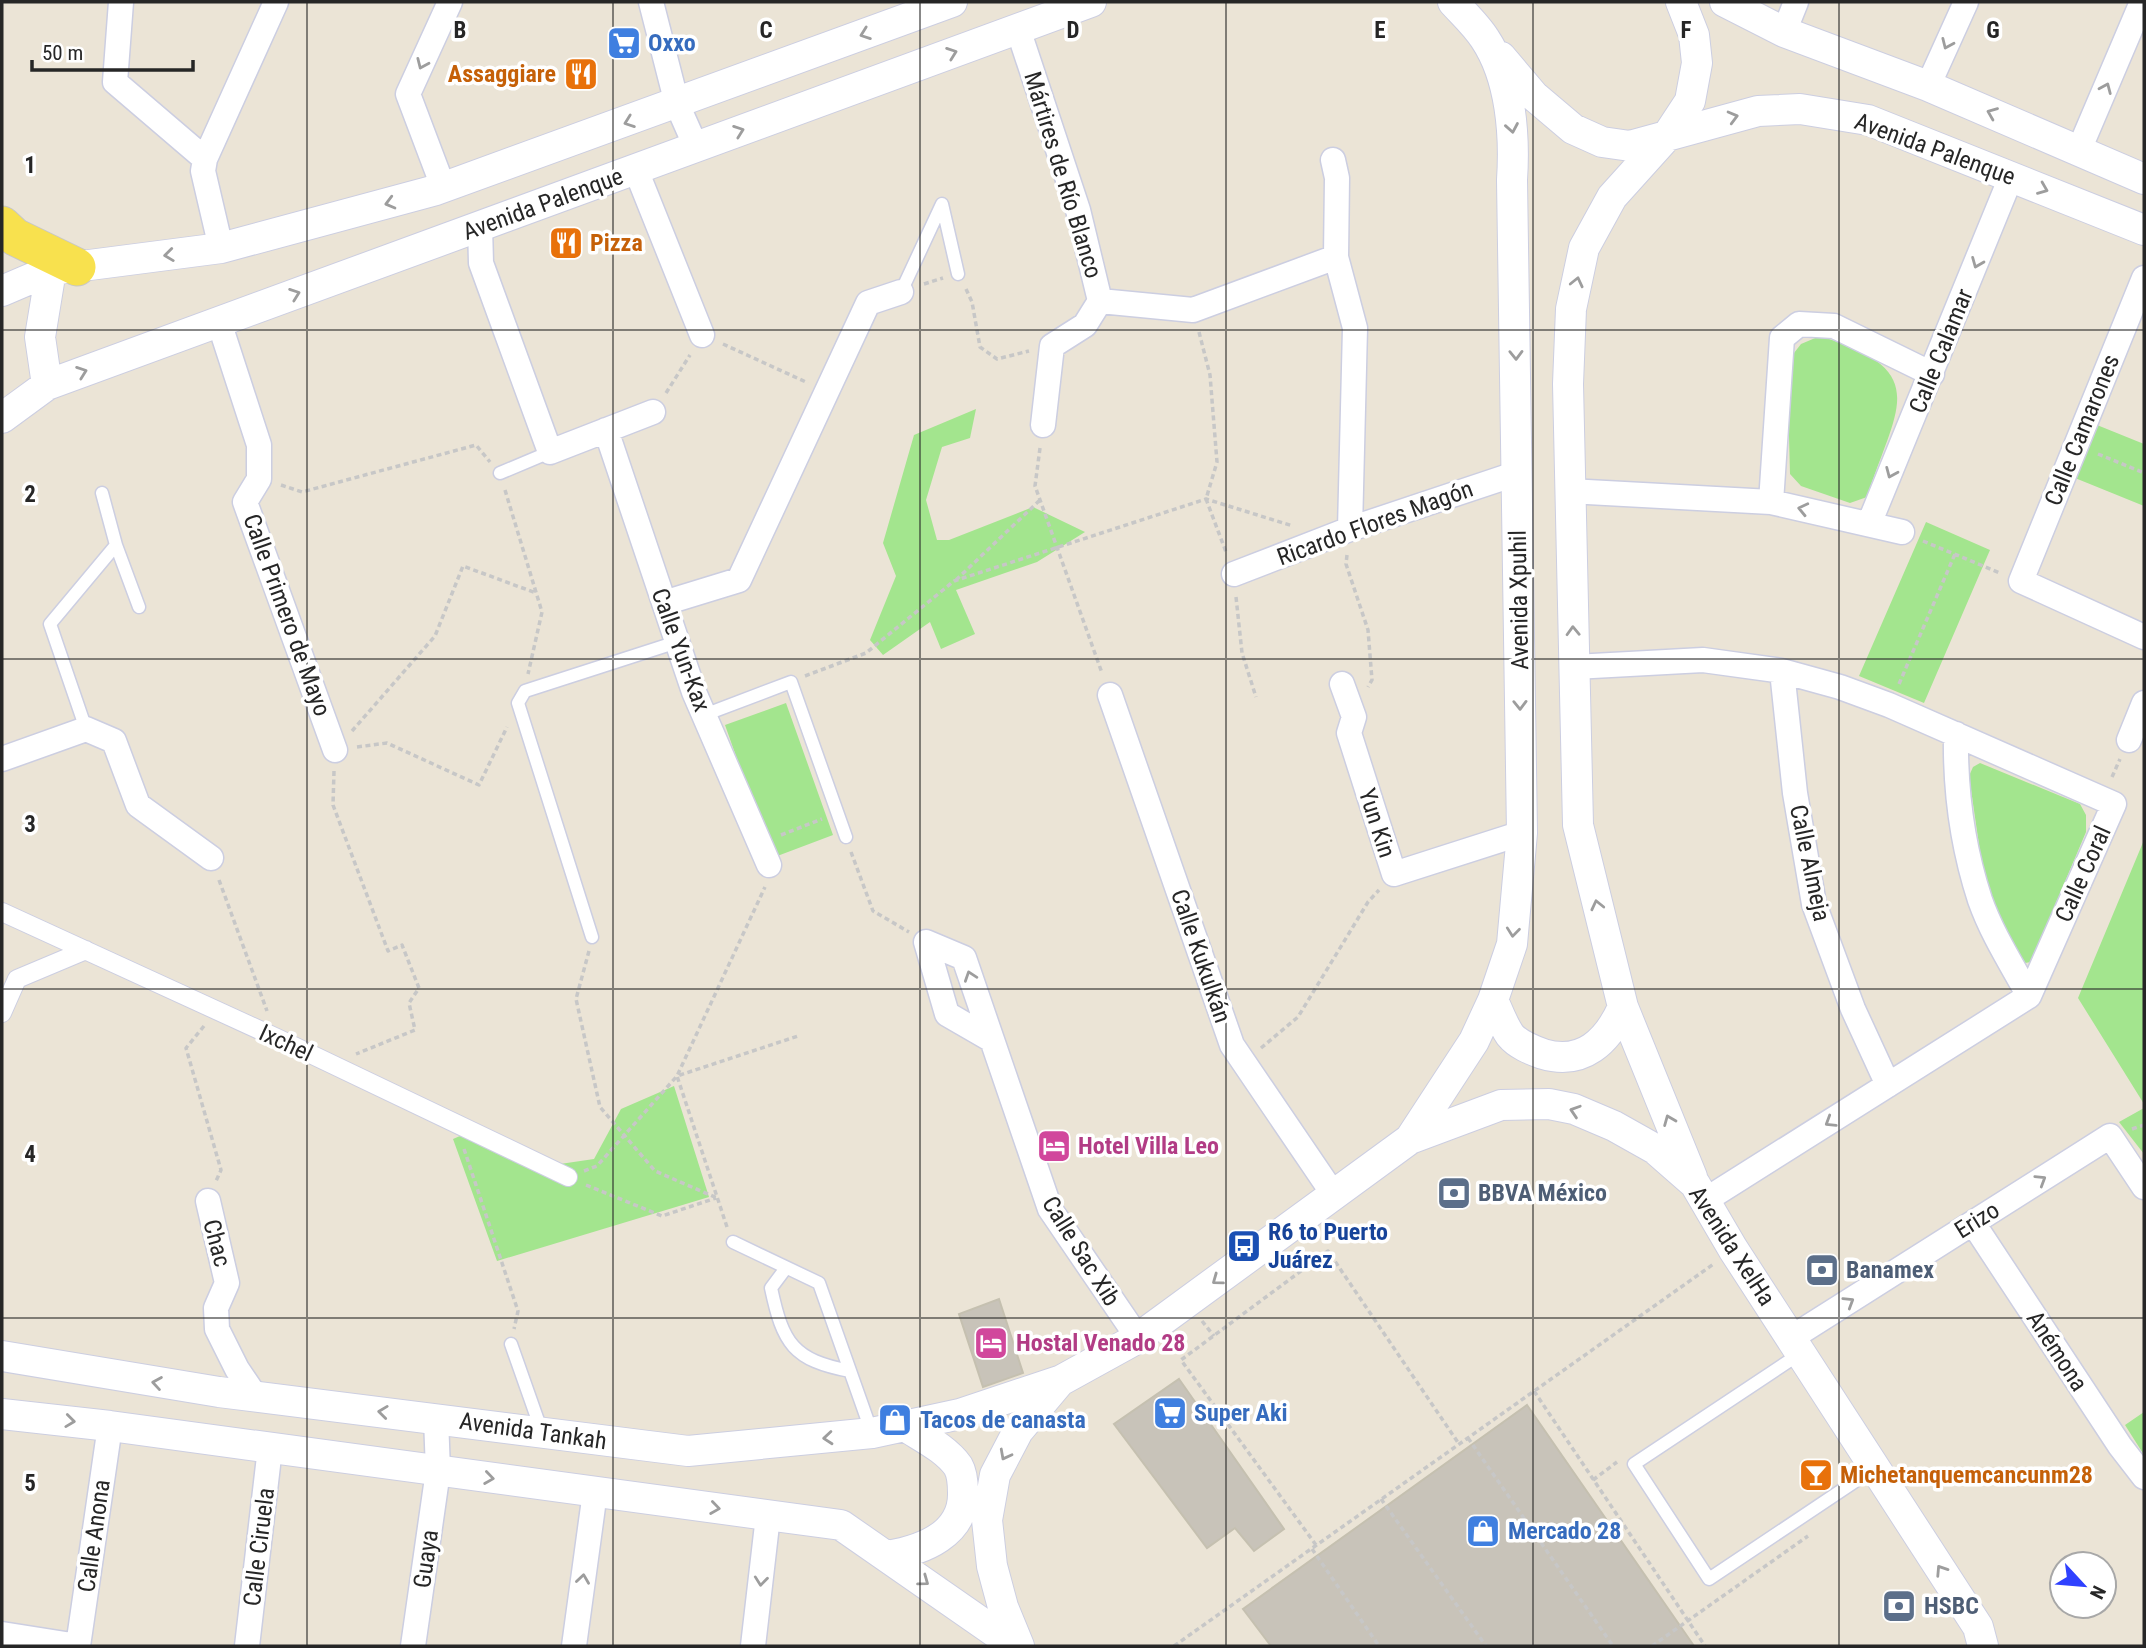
<svg xmlns="http://www.w3.org/2000/svg" width="2146" height="1648" font-family="'Roboto Condensed',sans-serif">
<style>
.green{fill:#a3e58e}
.building{fill:#c8c3b9;stroke:#c5c0b0;stroke-width:2}
.lines{fill:none;stroke-linecap:round;stroke-linejoin:round}
.service-casing{stroke:#cccee1;stroke-width:15}
.pedestrian-casing{stroke:#cccee1;stroke-width:20}
.minor-casing{stroke:#cccee1;stroke-width:27}
.tertiary-casing{stroke:#cccee1;stroke-width:32}
.primary-casing{stroke:#c7c7c7;stroke-width:39}
.path{stroke:#c7c7c7;stroke-width:3.5;stroke-dasharray:5 3.5;stroke-linecap:butt}
.service{stroke:#fff;stroke-width:12}
.pedestrian{stroke:#fff;stroke-width:18}
.minor{stroke:#fff;stroke-width:24}
.tertiary{stroke:#fff;stroke-width:30}
.primary{stroke:#f8e14e;stroke-width:37}
.oneway{stroke:#9d9d9d}
.grid{fill:none;stroke:#262626;stroke-width:2;stroke-opacity:0.55}
.labels{text-anchor:middle;stroke-width:7;stroke-linejoin:round;paint-order:stroke}
.shop-label{font-size:24px;font-weight:bold;fill:#366cbe;stroke:#fff;text-anchor:start}
.food-label{font-size:24px;font-weight:bold;fill:#c56008;stroke:#fff;text-anchor:start}
.street-label{font-size:24px;fill:#262626;stroke:#fff}
.hotel-label{font-size:24px;font-weight:bold;fill:#b23c85;stroke:#fff;text-anchor:start}
.service-label{font-size:24px;font-weight:bold;fill:#4e5e75;stroke:#fff;text-anchor:start}
.transit-label{font-size:24px;font-weight:bold;fill:#164399;stroke:#fff;text-anchor:start}
.grid-label{font-size:23px;text-anchor:middle;font-weight:bold;fill:#262626;stroke:#fff;stroke-width:7;stroke-linejoin:round;paint-order:stroke}
</style>
<rect width="100%" height="100%" fill="#ebe4d6"/>
<path class="green" d="M1820,336C1934,371 1896,407 1867,497L1850,503L1801,486L1790,474L1787,362L1801,344Z
M976,409L970,438L942,447L926,500L937,540H949L1033,507L1085,532L1037,562L956,590L975,634L941,649L930,622L883,655L870,640L896,576L883,543L914,435Z
M2097,425L2144,444V506L2075,478Z
M1926,522L1990,550L1924,703L1859,676Z
M786,703L833,835L772,858L725,725Z
M1980,763L2080,804L2086,815V832L2031,962L2025,963L2002,924L1983,872L1969,776L1973,767Z
M2144,840V1104L2078,998Z
M674,1086L709,1197L497,1261L453,1139L481,1127L560,1164L594,1159L621,1109Z
M2144,1108V1154L2119,1122Z
M2144,1412V1455L2125,1425Z"/>
<path class="building" d="M999,1299L1023,1373L983,1387L959,1314Z
M1179,1379L1284,1529L1254,1551L1235,1528L1207,1548L1114,1424Z
M1527,1405L1694,1646H1271L1243,1609Z"/>
<g class="lines">
<g class="service-casing">
<path id="service" d="M901,292L942,204L958,274
M500,473L550,452
M116,545L139,607
M704,715L791,682L846,837
M86,729L50,624L116,545L102,493
M592,937L518,703L525,691L677,642
M733,1242L819,1283L872,1433
M786,1268L771,1288C783,1344 793,1360 850,1371
M511,1344L542,1432
M1801,1353L1634,1464L1709,1579L1875,1468"/>
</g>
<g class="pedestrian-casing">
<path id="pedestrian" d="M2,912L277,1038L568,1177
M2,1013L17,979L86,950"/>
</g>
<g class="minor-casing">
<path id="minor" d="M121,2L115,82L205,159
M651,2L677,104L696,147
M1018,29L1078,210L1100,301L1085,325L1052,346L1043,425
M1784,32L1796,2
M1928,86L1966,2
M2079,150L2142,2
M636,170L702,335
M436,190L439,176L408,94L450,2
M480,226L481,263L550,452L653,412
M221,248L203,171L205,159L276,2
M1336,257L1355,328L1350,529
M2144,278L2021,581L2144,637
M1100,301L1193,310L1336,257L1337,178L1333,160
M219,322L259,445V479L245,502L335,750
M606,430L694,692L769,865
M1569,491L1771,502L1902,532
M1771,502L1782,338L1799,324L1834,326L1932,374
M1869,524L2011,177
M1234,574L1350,529L1518,473
M664,603L739,580L868,303L901,292
M1574,667L1703,660L1782,671L1840,687L1889,705L2114,804L2029,996L1704,1201
M1782,671L1795,793L1814,904L1853,1009L1888,1085
M1342,684L1354,717L1349,733L1394,874L1522,833
M1110,695L1232,1045L1334,1195
M1956,734C1955,789 1963,848 1980,900C1992,934 2012,965 2029,996
M2129,740L2144,703
M2,759L86,729L114,741L138,805L211,858
M992,1040L947,1014L926,942L964,958L1050,1209L1138,1338
M208,1201L227,1283L216,1308L217,1329L237,1369L256,1397
M1973,1223L2120,1446L2144,1477
M1791,1338L2110,1136L2144,1187
M2,1634L78,1646
M78,1646L110,1426
M247,1646L270,1448
M413,1646L438,1471L436,1418
M574,1646L595,1492
M753,1646L768,1516"/>
</g>
<g class="tertiary-casing">
<path id="tertiary" d="M1681,2L1694,35L1697,63L1690,101L1667,136L1612,197L1584,248L1571,309L1568,384L1578,825L1623,1007L1692,1177
M1725,2L1784,32L1928,86L2144,179
M1501,57L1534,96L1573,129L1602,142L1630,146L1758,111L1800,109L1868,120L2144,230
M2,291L51,270L221,248L436,190L952,2
M47,385L40,337L51,270
M2,418L47,385L1091,2
M1493,1000C1498,1011 1503,1025 1510,1035C1518,1045 1532,1050 1543,1054C1583,1066 1608,1041 1623,1007
M1410,1139L1474,1041L1493,1000L1512,944L1522,833L1512,180C1515,135 1511,78 1485,39C1477,26 1464,14 1453,2
M2,1356L219,1392L688,1451L872,1433L960,1414L1059,1381
M2,1414L110,1426L841,1525L1015,1646
M887,1556C923,1550 964,1534 963,1493C963,1484 962,1473 958,1466C945,1448 923,1438 905,1426
M1019,1646L1003,1607L992,1566L987,1520L995,1475L1018,1431L1060,1381L1138,1338L1410,1139L1501,1105L1549,1104L1574,1109L1614,1126L1655,1149L1695,1184L1733,1249L1978,1627L1983,1646"/>
</g>
<g class="primary-casing">
<path id="primary" d="M2,225L15,237L77,267"/>
</g>
<path class="path" d="M924,284L943,278
M966,289L972,302L980,347L997,359L1029,351
M1199,332L1210,375L1217,462L1206,499L1226,552
M723,344L808,383
M666,393L690,355
M1040,448L1035,486L1102,673
M2098,454L2144,473
M281,485L302,492L476,445L490,462
M505,490L542,612L528,674
M1923,541L2000,573
M1347,555L1346,564L1368,630L1372,680L1368,687
M956,580L1040,500
M1236,597L1242,653L1256,697
M805,676L866,653L954,581L1206,499L1293,526
M1899,684L1955,554
M352,731L435,636L463,566L536,593
M357,747L387,743L479,785L507,727
M334,771L333,805L388,951L402,945L419,988L409,1003L415,1030L356,1054
M2112,777L2120,759
M781,835L822,819
M851,852L873,911L909,932
M219,880L267,1011
M589,951L576,999L600,1107L655,1171L717,1198
M204,1026L186,1048L221,1170L216,1181
M1261,1048L1298,1017L1368,902L1379,890
M2132,1129L2144,1125
M464,1149L518,1311L514,1329
M584,1171L597,1166L677,1076L765,887
M586,1185L662,1216L716,1198
M727,1227L677,1076L798,1036
M1202,1321L1214,1336
M1534,1391L1705,1646
M1468,1438L1613,1646
M1593,1480L1617,1462
M1381,1499L1486,1646
M1316,1545L1181,1360L1328,1251L1459,1444
M1312,1549L1379,1646
M1174,1646L1715,1263
M1652,1646L1808,1536"/>
<use href="#service" class="service"/>
<use href="#pedestrian" class="pedestrian"/>
<use href="#minor" class="minor"/>
<use href="#tertiary" class="tertiary"/>
<use href="#primary" class="primary"/>
</g>
<defs><path id="oneway-chevron" d="M-2-3.5L2.5 0L-2 3.5" fill="none" stroke-width="1.6" stroke-linecap="round" stroke-linejoin="round" transform="scale(1.75)"/></defs>
<g class="oneway">
<use href="#oneway-chevron" transform="translate(865 34) rotate(160)"/>
<use href="#oneway-chevron" transform="translate(1947 44) rotate(114)"/>
<use href="#oneway-chevron" transform="translate(952 53) rotate(-20)"/>
<use href="#oneway-chevron" transform="translate(422 64) rotate(114)"/>
<use href="#oneway-chevron" transform="translate(2106 88) rotate(-67)"/>
<use href="#oneway-chevron" transform="translate(1992 113) rotate(-158)"/>
<use href="#oneway-chevron" transform="translate(1733 117) rotate(-15)"/>
<use href="#oneway-chevron" transform="translate(629 122) rotate(160)"/>
<use href="#oneway-chevron" transform="translate(1512 128) rotate(80)"/>
<use href="#oneway-chevron" transform="translate(739 131) rotate(-20)"/>
<use href="#oneway-chevron" transform="translate(2043 189) rotate(22)"/>
<use href="#oneway-chevron" transform="translate(390 203) rotate(165)"/>
<use href="#oneway-chevron" transform="translate(169 255) rotate(173)"/>
<use href="#oneway-chevron" transform="translate(1977 263) rotate(112)"/>
<use href="#oneway-chevron" transform="translate(1577 282) rotate(-77)"/>
<use href="#oneway-chevron" transform="translate(295 294) rotate(-20)"/>
<use href="#oneway-chevron" transform="translate(1516 355) rotate(89)"/>
<use href="#oneway-chevron" transform="translate(82 372) rotate(-20)"/>
<use href="#oneway-chevron" transform="translate(1891 473) rotate(113)"/>
<use href="#oneway-chevron" transform="translate(1803 509) rotate(-167)"/>
<use href="#oneway-chevron" transform="translate(1573 631) rotate(-92)"/>
<use href="#oneway-chevron" transform="translate(1520 705) rotate(89)"/>
<use href="#oneway-chevron" transform="translate(1597 905) rotate(-103)"/>
<use href="#oneway-chevron" transform="translate(1513 932) rotate(96)"/>
<use href="#oneway-chevron" transform="translate(970 976) rotate(-109)"/>
<use href="#oneway-chevron" transform="translate(1575 1111) rotate(-162)"/>
<use href="#oneway-chevron" transform="translate(1669 1120) rotate(-112)"/>
<use href="#oneway-chevron" transform="translate(1830 1122) rotate(148)"/>
<use href="#oneway-chevron" transform="translate(2041 1180) rotate(-32)"/>
<use href="#oneway-chevron" transform="translate(1217 1280) rotate(144)"/>
<use href="#oneway-chevron" transform="translate(1849 1302) rotate(-32)"/>
<use href="#oneway-chevron" transform="translate(157 1383) rotate(-171)"/>
<use href="#oneway-chevron" transform="translate(383 1412) rotate(-173)"/>
<use href="#oneway-chevron" transform="translate(70 1421) rotate(7)"/>
<use href="#oneway-chevron" transform="translate(828 1438) rotate(175)"/>
<use href="#oneway-chevron" transform="translate(1005 1455) rotate(118)"/>
<use href="#oneway-chevron" transform="translate(489 1478) rotate(8)"/>
<use href="#oneway-chevron" transform="translate(715 1508) rotate(8)"/>
<use href="#oneway-chevron" transform="translate(1941 1570) rotate(-123)"/>
<use href="#oneway-chevron" transform="translate(583 1579) rotate(-82)"/>
<use href="#oneway-chevron" transform="translate(761 1581) rotate(96)"/>
<use href="#oneway-chevron" transform="translate(924 1581) rotate(36)"/>
</g>
<path class="grid" d="M307,2V1646M613,2V1646M920,2V1646M1226,2V1646M1533,2V1646M1839,2V1646M2,330H2144M2,659H2144M2,989H2144M2,1318H2144"/>
<defs>
<g id="supermarket-square" transform="scale(1.75)"><rect x="-9" y="-9" width="18" height="18" rx="4" fill="#3f7fe0" stroke="#fff"/><path d="M-6-5.5h2.5l.6 2H6L4.5 2H-2.5L-4.4-4H-6ZM-1.5 3.2a1.3 1.3 0 1 0 .1 0ZM3 3.2a1.3 1.3 0 1 0 .1 0Z" fill="#fff"/></g>
<g id="restaurant-square" transform="scale(1.75)"><rect x="-9" y="-9" width="18" height="18" rx="4" fill="#e8710a" stroke="#fff"/><path d="M-5-6h1v4h1v-4h1v4h1v-4h1v5L-1.5 .5V6h-2V.5L-5-1ZM5-6V6H3V1.5H1.5Q1.5-4 5-6Z" fill="#fff"/></g>
<g id="hotel-square" transform="scale(1.75)"><rect x="-9" y="-9" width="18" height="18" rx="4" fill="#d1479c" stroke="#fff"/><path d="M-6-4.5h1.5V1H6V5H4.5V3h-9V5H-6ZM-4 0a1.8 1.8 0 1 1 3.6 0ZM.5 0V-2.5h3Q6-2.5 6 0Z" fill="#fff"/></g>
<g id="bank-square" transform="scale(1.75)"><rect x="-9" y="-9" width="18" height="18" rx="4" fill="#5c6f8a" stroke="#fff"/><path d="M-6-4H6V4H-6ZM0-2.3a2.3 2.3 0 1 0 0 4.6a2.3 2.3 0 1 0 0-4.6Z" fill="#fff"/></g>
<g id="bus-square" transform="scale(1.75)"><rect x="-9" y="-9" width="18" height="18" rx="4" fill="#1a4fb4" stroke="#fff"/><path d="M-5-6H5V4H4V6H2V4H-2V6H-4V4H-5ZM-3.5-4V0h7V-4ZM-3.5 1.2v1.5H-2V1.2ZM2 1.2v1.5H3.5V1.2Z" fill="#fff"/></g>
<g id="shop-square" transform="scale(1.75)"><rect x="-9" y="-9" width="18" height="18" rx="4" fill="#3f7fe0" stroke="#fff"/><path d="M-5-2.5h2.3a2.7 3.5 0 0 1 5.4 0H5L5.5 6h-11ZM-1.5-2.5h3a1.5 2.3 0 0 0-3 0Z" fill="#fff"/></g>
<g id="bar-square" transform="scale(1.75)"><rect x="-9" y="-9" width="18" height="18" rx="4" fill="#e8710a" stroke="#fff"/><path d="M-6-5H6L.8 .8V4.5H3.5V6h-7V4.5H-.8V.8Z" fill="#fff"/></g>
</defs>
<g fill-rule="evenodd">
<use href="#supermarket-square" x="624" y="43"/>
<use href="#restaurant-square" x="581" y="74"/>
<use href="#restaurant-square" x="566" y="243"/>
<use href="#hotel-square" x="1054" y="1146"/>
<use href="#bank-square" x="1454" y="1193"/>
<use href="#bus-square" x="1244" y="1246"/>
<use href="#bank-square" x="1822" y="1270"/>
<use href="#hotel-square" x="991" y="1343"/>
<use href="#supermarket-square" x="1170" y="1413"/>
<use href="#shop-square" x="895" y="1420"/>
<use href="#bar-square" x="1816" y="1475"/>
<use href="#shop-square" x="1483" y="1531"/>
<use href="#bank-square" x="1899" y="1606"/>
</g>
<g class="labels">
<g class="shop-label">
<text x="648" y="51">Oxxo</text>
<text x="1194" y="1421">Super Aki</text>
<text x="920" y="1428">Tacos de canasta</text>
<text x="1508" y="1539">Mercado 28</text>
</g>
<g class="food-label">
<text x="556" y="82" text-anchor="end">Assaggiare</text>
<text x="590" y="251">Pizza</text>
<text x="1840" y="1483">Michetanquemcancunm28</text>
</g>
<g class="street-label">
<text transform="translate(1935 149) rotate(20)" y="8">Avenida Palenque</text>
<text transform="translate(1063 175) rotate(73)" y="8">Mártires de Río Blanco</text>
<text transform="translate(543 204) rotate(-20)" y="8">Avenida Palenque</text>
<text transform="translate(1941 351) rotate(-68)" y="8">Calle Calamar</text>
<text transform="translate(2082 430) rotate(-68)" y="8">Calle Camarones</text>
<text transform="translate(1375 523) rotate(-20)" y="8">Ricardo Flores Magón</text>
<text transform="translate(1519 600) rotate(-91)" y="8">Avenida Xpuhil</text>
<text transform="translate(287 615) rotate(70)" y="8">Calle Primero de Mayo</text>
<text transform="translate(681 650) rotate(70)" y="8">Calle Yun-Kax</text>
<text transform="translate(1377 823) rotate(72)" y="8">Yun Kin</text>
<text transform="translate(1810 863) rotate(78)" y="8">Calle Almeja</text>
<text transform="translate(2083 874) rotate(-66)" y="8">Calle Coral</text>
<text transform="translate(1201 956) rotate(71)" y="8">Calle Kukulkán</text>
<text transform="translate(286 1043) rotate(25)" y="8">Ixchel</text>
<text transform="translate(1977 1220) rotate(-32)" y="8">Erizo</text>
<text transform="translate(217 1243) rotate(75)" y="8">Chac</text>
<text transform="translate(1732 1246) rotate(57)" y="8">Avenida XelHa</text>
<text transform="translate(1081 1251) rotate(58)" y="8">Calle Sac Xib</text>
<text transform="translate(2057 1351) rotate(57)" y="8">Anémona</text>
<text transform="translate(533 1431) rotate(8)" y="8">Avenida Tankah</text>
<text transform="translate(94 1536) rotate(-82)" y="8">Calle Anona</text>
<text transform="translate(259 1547) rotate(-83)" y="8">Calle Ciruela</text>
<text transform="translate(426 1559) rotate(-82)" y="8">Guaya</text>
</g>
<g class="hotel-label">
<text x="1078" y="1154">Hotel Villa Leo</text>
<text x="1016" y="1351">Hostal Venado 28</text>
</g>
<g class="service-label">
<text x="1478" y="1201">BBVA México</text>
<text x="1846" y="1278">Banamex</text>
<text x="1924" y="1614">HSBC</text>
</g>
<g class="transit-label">
<text x="1268" y="1240">R6 to Puerto<tspan x="1268" dy="28">Juárez</tspan></text>
</g>
</g>
<g class="grid-label">
<text x="460" y="38">B</text>
<text x="766" y="38">C</text>
<text x="1073" y="38">D</text>
<text x="1380" y="38">E</text>
<text x="1686" y="38">F</text>
<text x="1993" y="38">G</text>
<text x="30" y="173">1</text>
<text x="30" y="502">2</text>
<text x="30" y="832">3</text>
<text x="30" y="1162">4</text>
<text x="30" y="1491">5</text>
</g>
<rect width="2146" height="1648" fill="none" stroke="#262626" stroke-width="7"/>
<g transform="translate(2083 1585) rotate(116)"><circle r="33" fill="#ffffff" stroke="#a8a8a8" stroke-width="2"/>
<path d="M0-5L12 26L0 18L-12 26Z" fill="#2f41ff"/>
<text y="-10" font-size="19" font-weight="bold" text-anchor="middle" fill="#262626">N</text>
</g>
<path d="M32 60v10h161v-10" fill="none" stroke="#262626" stroke-width="3.5"/>
<text x="42" y="60" font-size="21" fill="#262626" stroke="#ffffff" stroke-width="5" paint-order="stroke">50 m</text>
</svg>
